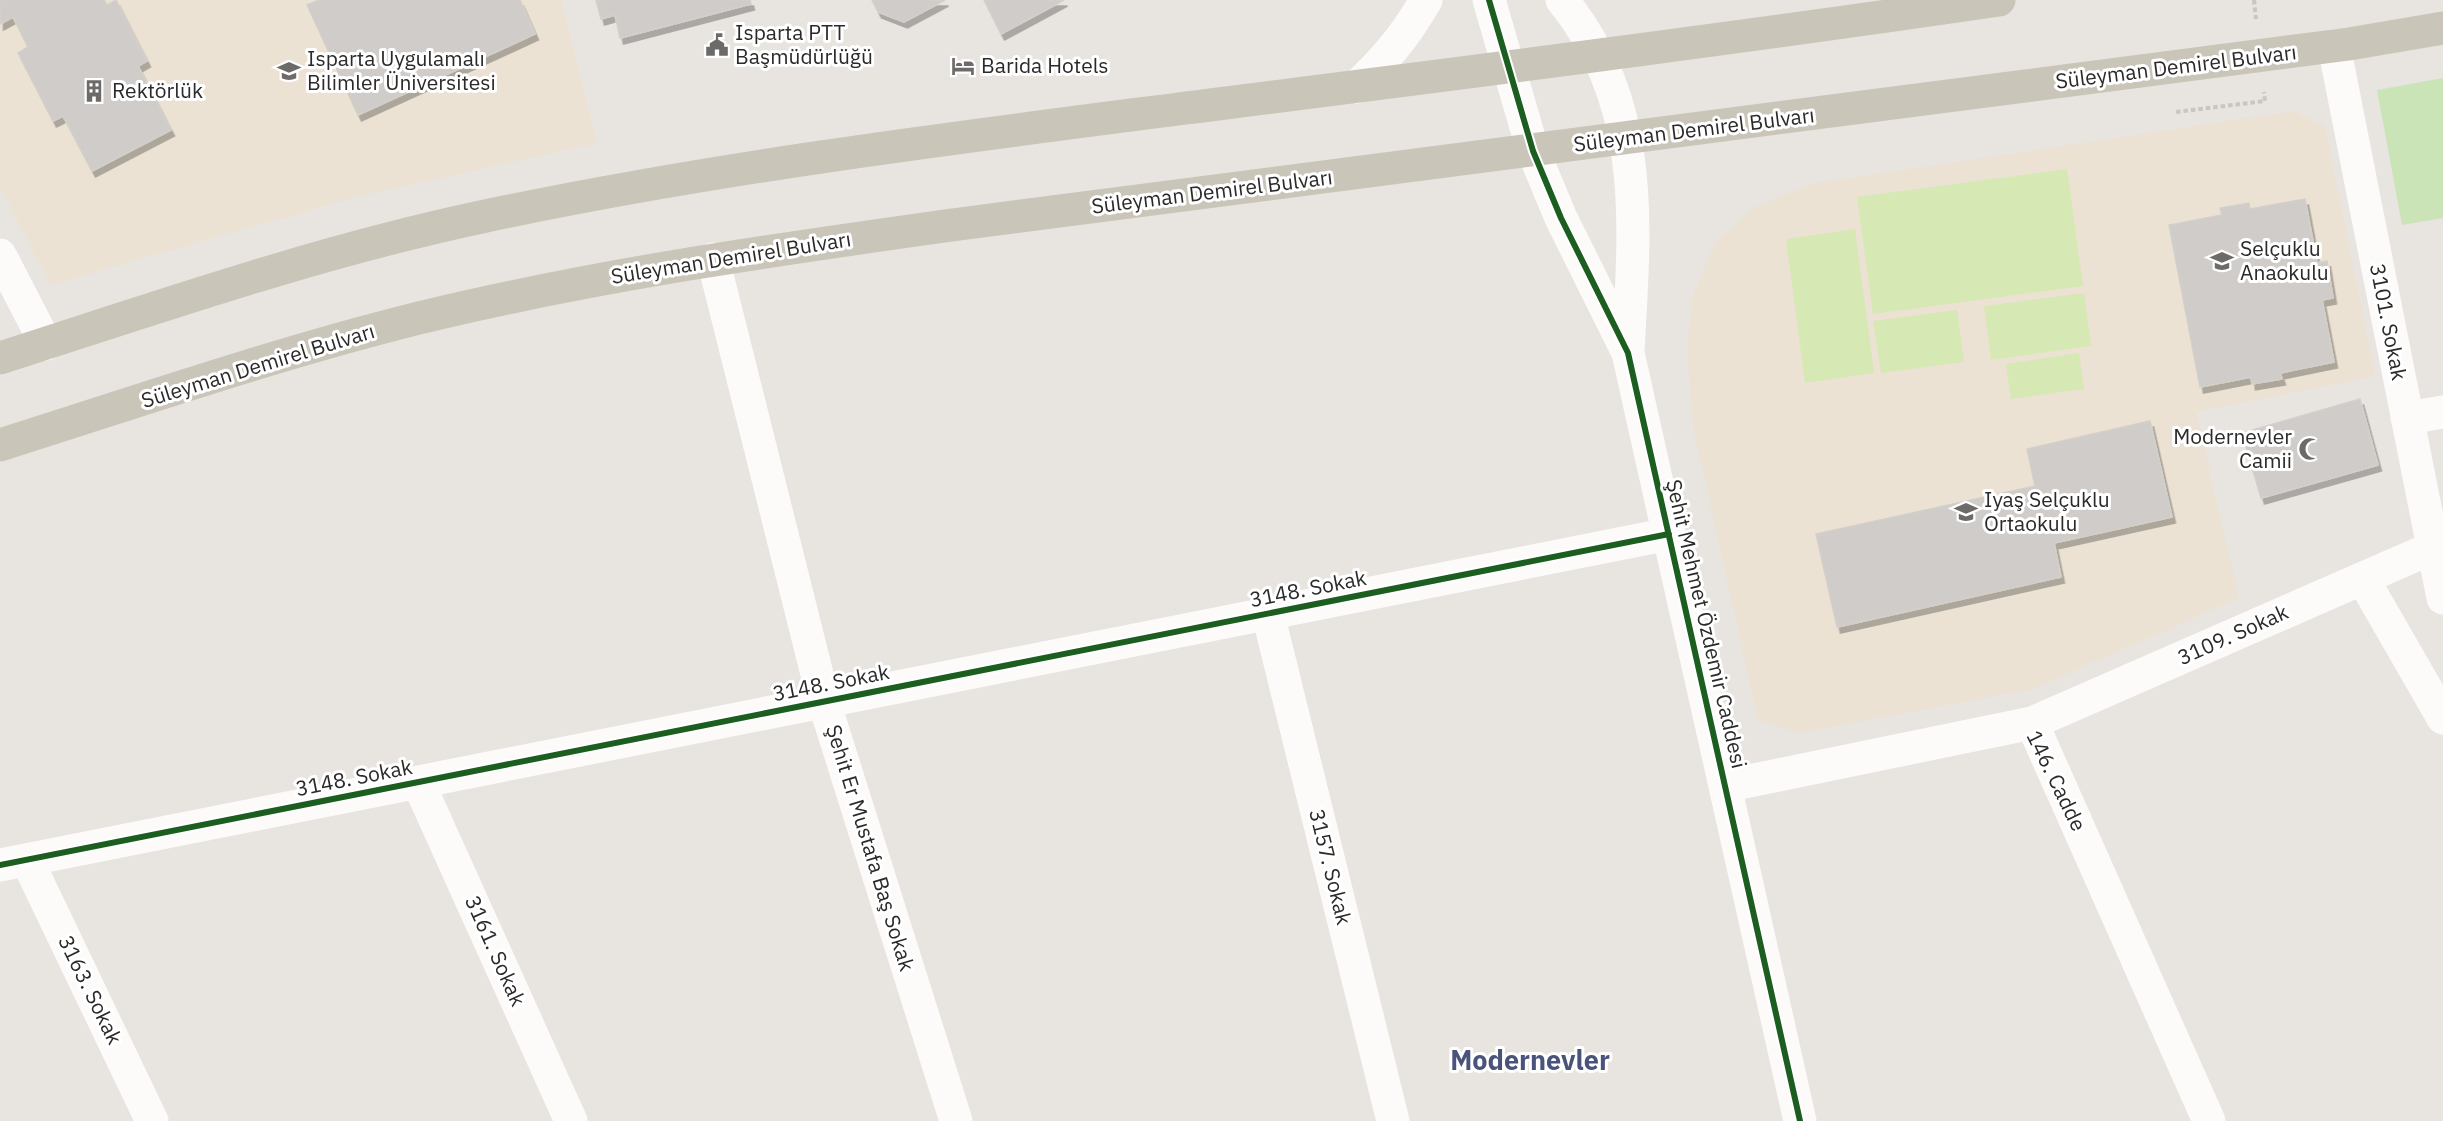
<svg xmlns="http://www.w3.org/2000/svg" width="2443" height="1121" font-family="'IBM Plex Sans',sans-serif">
<style>
.education{fill:#ebe2d3}
.park{fill:#cbe4b7}
.pitch{fill:#d6e8b4}
.building{fill:#cfccc9;stroke:#d3d0cb;stroke-width:1.5;filter:url(#shadow)}
.lines{fill:none;stroke-linecap:round;stroke-linejoin:round}
.path{stroke:#c6c6c5;stroke-width:4;stroke-dasharray:4.5 3;stroke-linecap:butt}
.minor{stroke:#fcfbfa;stroke-width:33}
.major{stroke:#cac5b9;stroke-width:33}
.cycleway-casing{stroke:#fff;stroke-width:10}
.cycleway{stroke:#1b5e20;stroke-width:6}
.labels{text-anchor:middle;stroke-width:6;stroke-linejoin:round;paint-order:stroke}
.poi-label{font-size:21px;fill:#2a2a2a;stroke:#fff;text-anchor:start}
.street-label{font-size:21px;fill:#2a2a2a;stroke:#fff}
.district-label{font-size:27px;font-weight:bold;fill:#49537b;stroke:#fff}
</style>
<defs>
<filter id="shadow"><feDropShadow dx="3.5" dy="6" stdDeviation="0" flood-color="#0004"/></filter>
</defs>
<rect width="100%" height="100%" fill="#e8e4df"/>
<path class="education" d="M0,0H561L597,143L356,197L50,285L0,187Z
M2294,111L2325,127L2375,376L2196,412L2239,598L2032,689L1799,733L1758,720L1693,426L1687,353L1692,298L1715,243L1753,208L1810,184Z"/>
<path class="park" d="M2443,78V218L2402,225L2377,90Z"/>
<path class="pitch" d="M2067,169L2083,286L1873,314L1857,197Z
M1855,229L1874,373L1805,383L1786,239Z
M2084,293L2091,346L1991,360L1984,306Z
M1957,310L1964,362L1881,373L1873,321Z
M2079,353L2084,389L2011,399L2006,364Z"/>
<path class="building" d="M0,0H104L107,5L116,0L147,61L138,66L171,130L92,171L63,116L53,121L18,53L28,47L13,17L0,24Z
M319,0H520L535,34L358,115L307,5Z
M596,0H750L751,4L620,38L615,15L601,19Z
M872,0H945L904,22L878,12Z
M984,0H1064L1001,34Z
M2305,199L2317,263L2327,261L2333,298L2322,300L2334,362L2280,373L2282,379L2252,384L2251,377L2200,387L2169,225L2222,215L2220,208L2249,203L2250,209Z
M2360,399L2378,465L2261,498L2242,433Z
M2150,421L2172,517L2054,543L2061,577L1837,627L1816,534L2035,486L2027,449Z"/>
<g class="lines">
<path class="path" d="M2254,0L2256,19
M2176,112L2265,101L2264,92"/>
<path class="minor" d="M1489,0L1533,151L1561,218L1628,353L1800,1121
M1562,0C1647,103 1635,227 1628,351
M2334,46L2443,598
M1356,87C1386,59 1406,35 1426,0
M0,255L46,344
M713,259L824,702L956,1121
M2407,418L2443,412
M2363,579L2443,718
M1268,614L1393,1121
M2032,723L2432,548
M418,782L571,1121
M1725,786L2032,723L2209,1121
M27,860L152,1121
M0,865L1669,534"/>
<path class="major" d="M0,358C159,307 317,252 481,217C711,168 945,139 1178,109C1452,74 1726,40 1999,0
M0,445C139,401 278,353 419,318C595,275 773,250 952,225L2349,44L2443,28"/>
<g class="cycleway-casing">
<path id="cycleway" d="M1489,0L1533,151L1561,218L1628,353L1800,1121
M0,865L1669,534"/>
</g>
<use href="#cycleway" class="cycleway"/>
</g>
<defs>
<g id="civic-bare" transform="scale(1.8)"><path d="M-.6-6.5H3V-4.5H.6V-3L4-1V1h2V6H-6V1h2V-1L-.6-3ZM-1.2 2.5V6h2.4V2.5Z" fill="#6c6b69" stroke="#fff" stroke-width="2.5" paint-order="stroke"/></g>
<g id="hotel-bare" transform="scale(1.8)"><path d="M-6-4.5h1.5V1H6V5H4.5V3h-9V5H-6ZM-4 0a1.8 1.8 0 1 1 3.6 0ZM.5 0V-2.5h3Q6-2.5 6 0Z" fill="#6c6b69" stroke="#fff" stroke-width="2.5" paint-order="stroke"/></g>
<g id="university-bare" transform="scale(1.8)"><path d="M0-5L7-2L0 1L-7-2ZM-4 1L0 2.5L4 1V4Q0 6-4 4Z" fill="#6c6b69" stroke="#fff" stroke-width="2.5" paint-order="stroke"/></g>
<g id="building-bare" transform="scale(1.8)"><path d="M-4-6H4V6H1V3H-1V6H-4ZM-2.5-4.3h1.7v1.8h-1.7ZM.8-4.3h1.7v1.8H.8ZM-2.5-1h1.7V.8h-1.7ZM.8-1h1.7V.8H.8Z" fill="#6c6b69" stroke="#fff" stroke-width="2.5" paint-order="stroke"/></g>
<g id="school-bare" transform="scale(1.8)"><path d="M0-5L7-2L0 1L-7-2ZM-4 1L0 2.5L4 1V4Q0 6-4 4Z" fill="#6c6b69" stroke="#fff" stroke-width="2.5" paint-order="stroke"/></g>
<g id="mosque-bare" transform="scale(1.8)"><path d="M3.5-4.9A6 6 0 1 0 3.5 4.9A5 5 0 1 1 3.5-4.9Z" fill="#6c6b69" stroke="#fff" stroke-width="2.5" paint-order="stroke"/></g>
</defs>
<g fill-rule="evenodd">
<use href="#civic-bare" x="717" y="45"/>
<use href="#hotel-bare" x="963" y="66"/>
<use href="#university-bare" x="289" y="71"/>
<use href="#building-bare" x="94" y="91"/>
<use href="#school-bare" x="2222" y="261"/>
<use href="#mosque-bare" x="2310" y="449"/>
<use href="#school-bare" x="1966" y="512"/>
</g>
<g class="labels">
<g class="poi-label">
<text x="735" y="40">Isparta PTT<tspan x="735" dy="24">Başmüdürlüğü</tspan></text>
<text x="307" y="66">Isparta Uygulamalı<tspan x="307" dy="24">Bilimler Üniversitesi</tspan></text>
<text x="981" y="73">Barida Hotels</text>
<text x="112" y="98">Rektörlük</text>
<text x="2240" y="256">Selçuklu<tspan x="2240" dy="24">Anaokulu</tspan></text>
<text x="2292" y="444" text-anchor="end">Modernevler<tspan x="2292" dy="24">Camii</tspan></text>
<text x="1984" y="507">Iyaş Selçuklu<tspan x="1984" dy="24">Ortaokulu</tspan></text>
</g>
<g class="street-label">
<text transform="translate(2176 67) rotate(-7)" y="7">Süleyman Demirel Bulvarı</text>
<text transform="translate(1694 130) rotate(-7)" y="7">Süleyman Demirel Bulvarı</text>
<text transform="translate(1212 192) rotate(-7)" y="7">Süleyman Demirel Bulvarı</text>
<text transform="translate(731 258) rotate(-9)" y="7">Süleyman Demirel Bulvarı</text>
<text transform="translate(2388 322) rotate(79)" y="7">3101. Sokak</text>
<text transform="translate(258 366) rotate(-17)" y="7">Süleyman Demirel Bulvarı</text>
<text transform="translate(1308 589) rotate(-11)" y="7">3148. Sokak</text>
<text transform="translate(1706 624) rotate(77)" y="7">Şehit Mehmet Özdemir Caddesi</text>
<text transform="translate(2233 635) rotate(-24)" y="7">3109. Sokak</text>
<text transform="translate(831 683) rotate(-11)" y="7">3148. Sokak</text>
<text transform="translate(354 778) rotate(-11)" y="7">3148. Sokak</text>
<text transform="translate(2056 781) rotate(64)" y="7">146. Cadde</text>
<text transform="translate(870 848) rotate(73)" y="7">Şehit Er Mustafa Baş Sokak</text>
<text transform="translate(1330 867) rotate(76)" y="7">3157. Sokak</text>
<text transform="translate(495 951) rotate(66)" y="7">3161. Sokak</text>
<text transform="translate(90 990) rotate(64)" y="7">3163. Sokak</text>
</g>
<g class="district-label">
<text x="1530" y="1070">Modernevler</text>
</g>
</g>
</svg>
